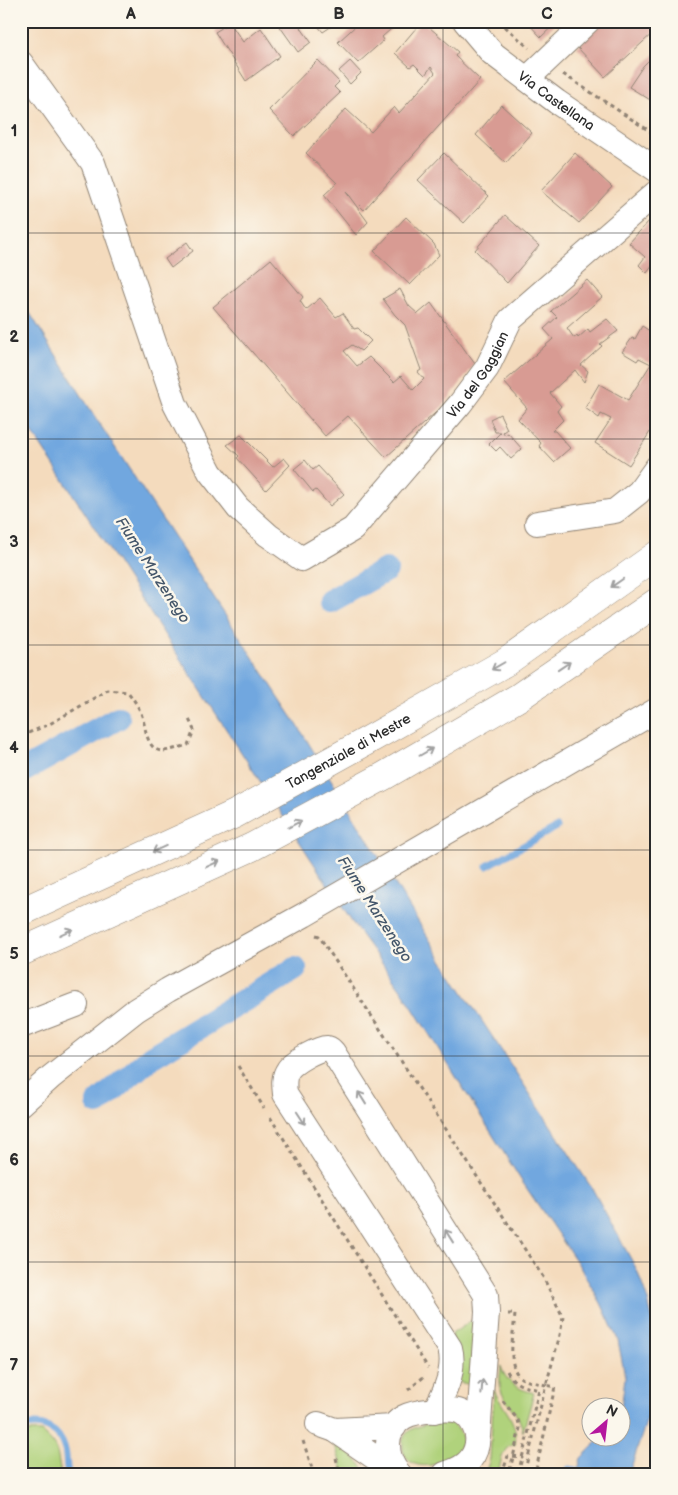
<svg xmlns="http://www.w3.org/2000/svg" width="678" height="1495" font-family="'Balsamiq Sans',sans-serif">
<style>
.green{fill:#b0d27b;stroke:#6e7e53}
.water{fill:#71a7df;stroke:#4e6985}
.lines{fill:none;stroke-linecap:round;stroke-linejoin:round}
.stream{stroke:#71a7df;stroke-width:7}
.canal{stroke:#71a7df;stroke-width:24}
.building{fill:#d89b93}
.minor-casing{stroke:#908374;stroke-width:26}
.highway-casing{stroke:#908374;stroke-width:29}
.path{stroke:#908374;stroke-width:3;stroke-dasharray:4 4;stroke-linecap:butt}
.minor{stroke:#fff;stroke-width:24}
.highway{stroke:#fff;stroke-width:28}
.oneway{stroke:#a0a0a0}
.grid{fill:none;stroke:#2b2b2b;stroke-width:1;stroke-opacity:0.55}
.labels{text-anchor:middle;stroke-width:5;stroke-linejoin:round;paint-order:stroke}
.street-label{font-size:14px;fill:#2b2b2b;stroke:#fbf7ec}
.water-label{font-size:15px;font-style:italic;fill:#44566a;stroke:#fbf7ec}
.neatline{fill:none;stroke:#2b2b2b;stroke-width:2}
.grid-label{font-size:16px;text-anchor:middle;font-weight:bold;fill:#2b2b2b}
</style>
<rect width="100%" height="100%" fill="#fbf7ec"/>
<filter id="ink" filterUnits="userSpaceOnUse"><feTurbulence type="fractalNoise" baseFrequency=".02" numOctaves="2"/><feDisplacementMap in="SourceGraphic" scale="10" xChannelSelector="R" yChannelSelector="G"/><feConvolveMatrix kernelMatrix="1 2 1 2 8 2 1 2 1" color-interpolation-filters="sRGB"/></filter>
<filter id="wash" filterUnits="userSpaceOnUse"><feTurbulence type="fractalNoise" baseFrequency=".0096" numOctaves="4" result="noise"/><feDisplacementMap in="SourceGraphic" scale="20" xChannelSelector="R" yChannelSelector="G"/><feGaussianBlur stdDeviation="1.12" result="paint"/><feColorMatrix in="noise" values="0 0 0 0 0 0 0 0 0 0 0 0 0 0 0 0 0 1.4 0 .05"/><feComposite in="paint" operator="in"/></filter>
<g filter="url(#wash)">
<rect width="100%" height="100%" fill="#f4dbbd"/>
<path class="green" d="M478,1316L472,1385L458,1382L452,1334Z
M501,1366C506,1383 518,1389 534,1393L523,1432C520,1415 512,1411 504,1397C498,1388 500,1376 501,1366Z
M494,1390C503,1410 519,1421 515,1445C502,1445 501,1463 498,1474H485L490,1459Z
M442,1422L451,1423C485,1446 432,1476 411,1462C406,1458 404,1455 403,1449C399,1426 425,1425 442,1422Z
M26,1432H41C60,1448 56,1451 61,1474H21V1434Z
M335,1445C349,1451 359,1459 366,1474H344Z"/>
<path class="water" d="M21,299L97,420L298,726L442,960L593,1190L637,1270L648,1301L657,1340L651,1407L629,1474H577L581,1458L601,1438H620L621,1410L625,1377L618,1340L601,1303L577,1262L521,1180L402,991L352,922L21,415Z"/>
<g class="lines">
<path class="stream" d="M487,866L557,827
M21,1427C42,1421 59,1428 65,1450C67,1457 66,1466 68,1474
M569,1469L588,1474"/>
<path class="canal" d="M330,601L386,570
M21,772L118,718
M98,1103L151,1057L295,969"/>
</g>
<g id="blocks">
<path class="building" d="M276,21H296L311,42L298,52Z
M319,21H333L335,24L323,32L316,24Z
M361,21H400L382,37L384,40L358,63L338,42Z
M422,21L458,52L455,56L480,80L364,210L346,192L368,222L356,235L324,195L337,183L306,153L346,109L371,132L394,107L399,113L435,73L431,67L425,75L414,64L410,67L395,53Z
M526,21H558L541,37Z
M604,21H645L655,31L605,77L577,47Z
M230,23L243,42L261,28L280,56L246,81L215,32Z
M657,52V104L629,87L643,66Z
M318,60L339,82L334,87L340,93L294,136L269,110Z
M350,61L361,73L350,84L339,71Z
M501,105L532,133L506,163L476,135Z
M444,153L489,196L464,223L418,180Z
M575,153L612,187L579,223L541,191Z
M505,215L539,246L507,283L475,250Z
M406,217L434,244L439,255L410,285L374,251Z
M650,220L657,226V268L653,265L647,273L639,265L645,257L629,243Z
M187,242L193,251L171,268L165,259Z
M271,259L303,297L300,301L306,310L320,298L336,317L343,313L354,329L358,328L371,341L361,351L352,345L344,351L357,366L369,357L394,382L401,376L413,390L424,379L418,372L421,370L405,325L395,315L383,299L400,289L409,306L418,314L431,303L475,364L444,405L386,457L348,416L325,436L213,307Z
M587,280L602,297L567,328L574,338L577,336L578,338L588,329L590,332L607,319L618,331L600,344L602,346L581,365L588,371L584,382L575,370L550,393L561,406L557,411L563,420L552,431H555L570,448L554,462L539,446L541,443L518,419L527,408L504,382L553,339L544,329L557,317L551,311Z
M642,326L656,335L654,339L657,341V421L629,465L595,443L611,419L601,414L599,418L585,408L599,384L628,400L651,364L639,358L637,361L622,352L632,338L635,339Z
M500,414L507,429L503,432L505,435L508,433L522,449L511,459L500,447L496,451L489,444L501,432H495L490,419Z
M241,435L273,467L284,458L290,465L266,490L237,458L239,456L227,445Z
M305,460L313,470L318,466L344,494L330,506L316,490L313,492L294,469Z"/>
</g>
</g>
<g filter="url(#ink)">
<use href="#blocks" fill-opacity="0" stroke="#908374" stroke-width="1"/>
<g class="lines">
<g class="minor-casing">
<g id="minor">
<path id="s1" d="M465,21L492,53L557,102L657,170"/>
<path id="s2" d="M21,63L93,163L175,404L210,472L238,508L268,535L302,559L353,529L460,404L487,368L510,320L657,192"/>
<path d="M527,79L588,21"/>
<path d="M537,523L615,511L639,492L657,467"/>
<path d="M21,1026L76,1005"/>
<path d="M21,1104L51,1077L136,1010L168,990L304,915L657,710"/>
<path d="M434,1411C445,1393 456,1370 450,1348L285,1094C284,1085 283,1077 288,1070C291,1063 320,1047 327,1048C330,1048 331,1050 333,1052L486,1295L487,1312L478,1436"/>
<path d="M318,1424L335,1430L399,1474"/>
<path d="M335,1430L394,1427"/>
<path d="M399,1474C385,1458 382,1429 404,1417C415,1411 449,1407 461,1412C472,1417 479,1433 477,1444C474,1462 461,1469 445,1474"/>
</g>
</g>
<g class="highway-casing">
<g id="highway">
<path id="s3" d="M21,912L235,814L365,742L506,662L657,555"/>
<path d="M21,952L252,847L384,776L519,697L657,602"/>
</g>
</g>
<path class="path" d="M499,21L529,48
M563,74L657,136
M21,736L48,725L108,690L128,692C134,700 139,707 142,716C146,727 146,750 162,751C170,751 180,747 188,745L194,730L188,717
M316,935L319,936L543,1277L563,1317L560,1335L546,1385L555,1387L535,1474
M238,1066L264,1108
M270,1117L428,1368
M508,1314H515C514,1331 506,1365 520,1377C526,1382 539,1383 546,1385L524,1474
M507,1371C515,1386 524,1386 539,1390L518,1474
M408,1390L426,1375
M503,1401L518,1420L520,1428L509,1474
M303,1441L314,1474
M336,1458L340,1474
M502,1474L508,1456L523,1457"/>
<use href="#minor" class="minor"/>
<use href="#highway" class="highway"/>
</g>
<defs><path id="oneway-shaft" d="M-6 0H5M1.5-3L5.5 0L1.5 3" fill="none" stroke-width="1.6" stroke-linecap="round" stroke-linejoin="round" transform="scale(1.25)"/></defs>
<g class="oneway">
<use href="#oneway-shaft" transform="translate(617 583) rotate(145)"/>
<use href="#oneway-shaft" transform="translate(498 666) rotate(150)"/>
<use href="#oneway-shaft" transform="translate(564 666) rotate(-34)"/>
<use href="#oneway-shaft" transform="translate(426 752) rotate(-30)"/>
<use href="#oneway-shaft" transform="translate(295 824) rotate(-28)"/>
<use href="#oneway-shaft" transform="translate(159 849) rotate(155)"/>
<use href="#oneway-shaft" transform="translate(213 864) rotate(-25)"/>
<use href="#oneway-shaft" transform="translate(66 932) rotate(-25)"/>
<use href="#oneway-shaft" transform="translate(362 1098) rotate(-122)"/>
<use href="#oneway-shaft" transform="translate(301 1118) rotate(57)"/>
<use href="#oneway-shaft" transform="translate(449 1236) rotate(-122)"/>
<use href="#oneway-shaft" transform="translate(482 1387) rotate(-85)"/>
</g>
</g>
<path class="grid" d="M235,21V1474M443,21V1474M21,233H657M21,439H657M21,645H657M21,850H657M21,1056H657M21,1262H657"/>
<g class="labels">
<g class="street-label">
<text dy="5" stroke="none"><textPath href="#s1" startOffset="122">Via Castellana</textPath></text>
<text dy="5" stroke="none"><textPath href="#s2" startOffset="840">Via del Gaggian</textPath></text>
<text dy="5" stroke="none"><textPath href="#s3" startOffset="365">Tangenziale di Mestre</textPath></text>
</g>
<g class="water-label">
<text transform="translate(153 570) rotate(57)" y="5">Fiume Marzenego</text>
<text transform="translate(375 909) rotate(57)" y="5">Fiume Marzenego</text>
</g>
</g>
<rect width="678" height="1495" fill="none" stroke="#fbf7ec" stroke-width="55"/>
<g transform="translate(606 1422) rotate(28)"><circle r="24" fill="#fbf7ec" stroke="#a8a59f"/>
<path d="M0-4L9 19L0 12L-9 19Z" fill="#b5179e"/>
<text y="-8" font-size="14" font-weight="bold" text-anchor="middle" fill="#2b2b2b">N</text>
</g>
<rect x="28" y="28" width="622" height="1440" class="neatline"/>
<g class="grid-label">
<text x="131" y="19">A</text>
<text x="339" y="19">B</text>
<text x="547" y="19">C</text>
<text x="14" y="136">1</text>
<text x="14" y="342">2</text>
<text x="14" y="547">3</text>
<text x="14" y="753">4</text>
<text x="14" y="959">5</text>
<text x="14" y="1165">6</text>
<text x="14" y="1370">7</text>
</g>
</svg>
